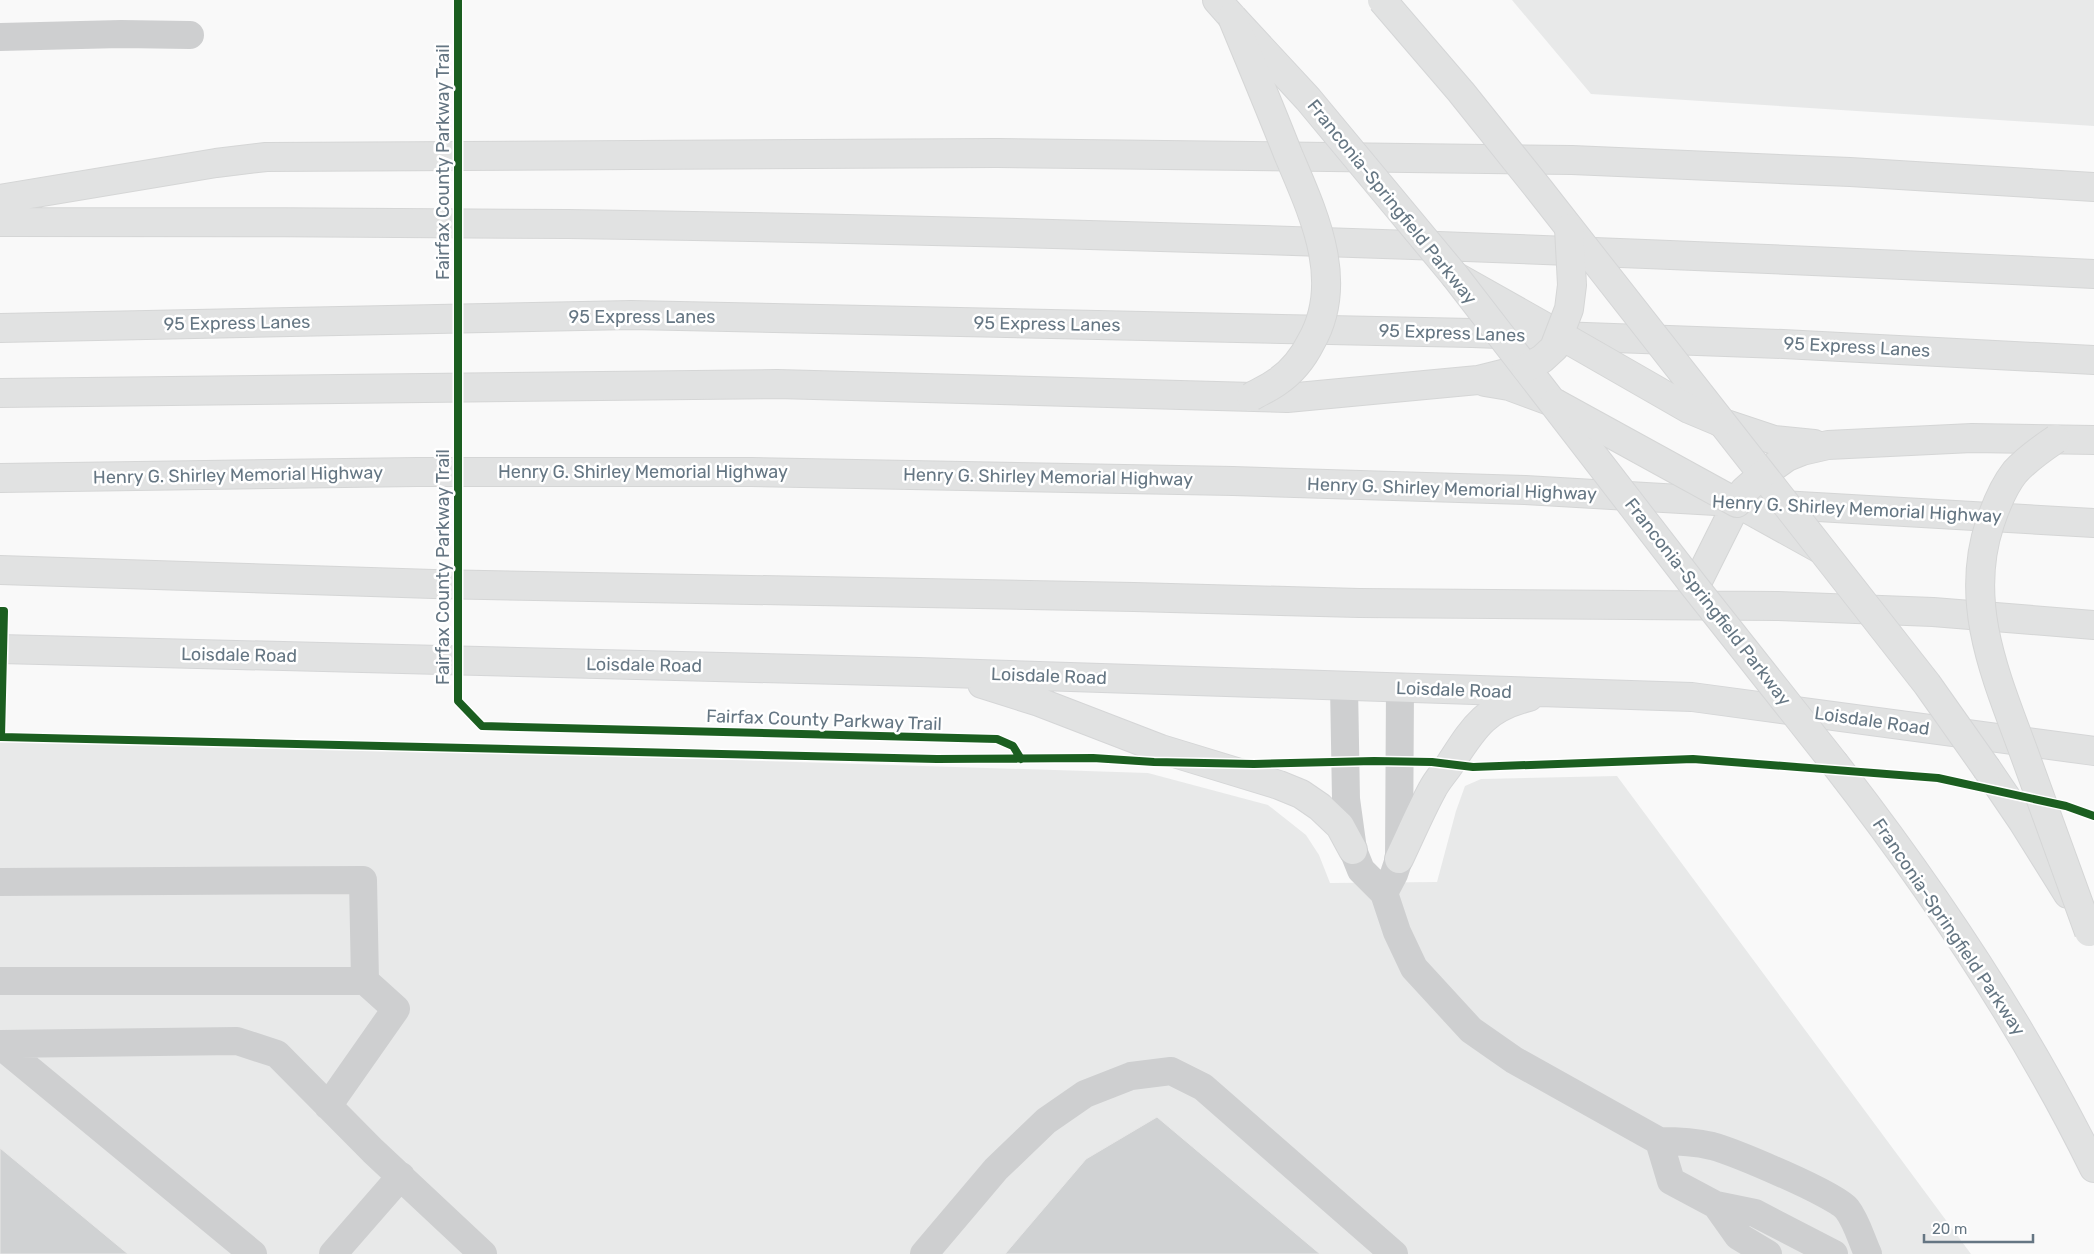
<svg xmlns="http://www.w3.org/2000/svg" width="2094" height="1254" font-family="Rubik,sans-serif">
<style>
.built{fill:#e8e9e9}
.building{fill:#d0d2d3;stroke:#e8e8e8}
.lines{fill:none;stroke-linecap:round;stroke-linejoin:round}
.major-casing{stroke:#d5d6d7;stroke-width:30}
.highway-casing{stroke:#d5d6d6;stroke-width:30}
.minor{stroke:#cecfd0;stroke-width:28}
.major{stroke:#e1e2e2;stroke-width:28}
.highway{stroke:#e1e2e2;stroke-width:28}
.major-bridge-casing{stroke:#d5d6d7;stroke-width:30;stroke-linecap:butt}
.highway-bridge-casing{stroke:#d5d6d6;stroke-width:30;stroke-linecap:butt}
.major-bridge{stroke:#e1e2e2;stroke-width:28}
.highway-bridge{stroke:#e1e2e2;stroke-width:28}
.cycleway-casing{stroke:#fff;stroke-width:11}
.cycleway{stroke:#1b5e20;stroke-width:8}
.labels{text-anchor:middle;stroke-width:5;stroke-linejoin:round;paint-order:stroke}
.street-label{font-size:18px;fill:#657683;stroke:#fff}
</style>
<rect width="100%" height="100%" fill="#f9f9f9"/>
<path class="built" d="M1512,0H2094V126L1591,94Z
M0,737L1148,773L1268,805L1306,835L1319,855L1330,883L1437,882L1456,811L1465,786L1481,779L1617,776L1971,1254H0Z"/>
<path class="building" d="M1157,1117L1320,1254H1005L1086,1159Z
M0,1148L128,1254H0Z"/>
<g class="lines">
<g class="major-casing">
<path id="major" d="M1217,0L1232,17
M0,649L919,672L1692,697L2094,751
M982,684L1039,702L1161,749L1279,785L1301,794L1320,807L1340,826L1353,850
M1835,764C1933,890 2023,1024 2094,1168
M1987,769L2023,822L2068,894
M1399,859C1410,836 1420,812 1432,790C1437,780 1444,773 1450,764C1473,729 1484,708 1529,697"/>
</g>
<g class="highway-casing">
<path id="highway" d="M0,199L216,163L266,157L997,153L1572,160L1850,172L2094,187
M0,222C189,222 379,222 568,224C1077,231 1586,249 2094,274
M1455,276L1556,333
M0,328L631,315L1472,333L1783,344L2094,360
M1485,382L1509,386L1555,403
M0,393L777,384L1287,398L1478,380L1526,368
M1720,422L1774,440L1814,444
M1762,475L1787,457L1802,451L1828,445L1972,438L2094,440
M0,478L417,472H751L1233,481L1525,490L2094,523
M0,570L433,584L1134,597L1359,603L1778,606L1933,612L2094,625
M1695,587L1737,503L1820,549"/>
</g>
<path class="minor" d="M0,37L121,34L190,35
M1344,686L1346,799L1353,850L1361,870L1384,893L1397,932L1414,968L1471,1030L1514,1060L1659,1141C1677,1141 1695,1142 1712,1146C1734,1152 1835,1194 1847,1209C1857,1222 1861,1239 1868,1254
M0,882L363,880L365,981
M1384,893L1394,874L1399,859L1400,687
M0,981H365L396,1009L328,1106
M0,1044L237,1041L277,1054L373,1151L483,1254
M0,1045L253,1254
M1659,1141L1671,1181L1716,1205L1755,1213L1834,1254
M1716,1205L1738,1236L1768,1254
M333,1254L401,1176
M924,1254L996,1169L1046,1121L1085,1094L1131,1076L1171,1071L1203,1087L1394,1254"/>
<use href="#major" class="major"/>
<use href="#highway" class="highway"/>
<g class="major-bridge-casing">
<path id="major-bridge" d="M1382,0L1461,92L1538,188L1927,684L1987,769
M1233,18L1308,99L1455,276L1695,587L1835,764"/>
</g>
<g class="highway-bridge-casing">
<path id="highway-bridge" d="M1232,17C1251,63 1270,108 1288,154C1313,213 1346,281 1311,342C1303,358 1292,372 1277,382C1269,388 1259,392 1251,397
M1560,335L1689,409L1720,422
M1526,368L1542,359L1554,348L1569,309L1572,285L1569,228
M1555,403L1737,503L1744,491L1762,475
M2056,439C2041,449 2027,459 2015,472C2003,487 1996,505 1990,523C1962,607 1999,683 2027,761C2048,818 2068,875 2089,932"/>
</g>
<use href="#major-bridge" class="major-bridge"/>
<use href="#highway-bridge" class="highway-bridge"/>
<g class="cycleway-casing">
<path id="cycleway" d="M458,0V701L482,726L997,739L1013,746L1021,759
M0,611H4L1,737L937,759L1093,758L1154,762L1254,764L1374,761L1432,762L1473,767L1693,759L1938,778L2066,806L2094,816"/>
</g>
<use href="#cycleway" class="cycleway"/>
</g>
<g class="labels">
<g class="street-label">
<text transform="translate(443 162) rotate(-90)" y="6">Fairfax County Parkway Trail</text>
<text transform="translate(1392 202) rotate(51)" y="6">Franconia-Springfield Parkway</text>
<text x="642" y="323">95 Express Lanes</text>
<text transform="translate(237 323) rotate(-1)" y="6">95 Express Lanes</text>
<text transform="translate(1047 324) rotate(1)" y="6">95 Express Lanes</text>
<text transform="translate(1452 333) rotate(2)" y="6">95 Express Lanes</text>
<text transform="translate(1857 347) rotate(3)" y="6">95 Express Lanes</text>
<text x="643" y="478">Henry G. Shirley Memorial Highway</text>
<text transform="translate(238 475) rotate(-1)" y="6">Henry G. Shirley Memorial Highway</text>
<text transform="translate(1048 477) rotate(1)" y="6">Henry G. Shirley Memorial Highway</text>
<text transform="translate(1452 489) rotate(2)" y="6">Henry G. Shirley Memorial Highway</text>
<text transform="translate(1857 509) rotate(3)" y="6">Henry G. Shirley Memorial Highway</text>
<text transform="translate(443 567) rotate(-90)" y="6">Fairfax County Parkway Trail</text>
<text transform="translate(1708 602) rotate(52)" y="6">Franconia-Springfield Parkway</text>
<text transform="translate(239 655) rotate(1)" y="6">Loisdale Road</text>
<text transform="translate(644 665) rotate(1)" y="6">Loisdale Road</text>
<text transform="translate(1049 676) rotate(2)" y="6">Loisdale Road</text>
<text transform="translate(1454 690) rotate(2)" y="6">Loisdale Road</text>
<text transform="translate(824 720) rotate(2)" y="6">Fairfax County Parkway Trail</text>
<text transform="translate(1872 721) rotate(8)" y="6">Loisdale Road</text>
<text transform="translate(1949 927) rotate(56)" y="6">Franconia-Springfield Parkway</text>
</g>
</g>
<path d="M1924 1234v8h109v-8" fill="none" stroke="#657683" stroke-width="2.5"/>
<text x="1932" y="1234" font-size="15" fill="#657683" stroke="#ffffff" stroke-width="4" paint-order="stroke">20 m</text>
</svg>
